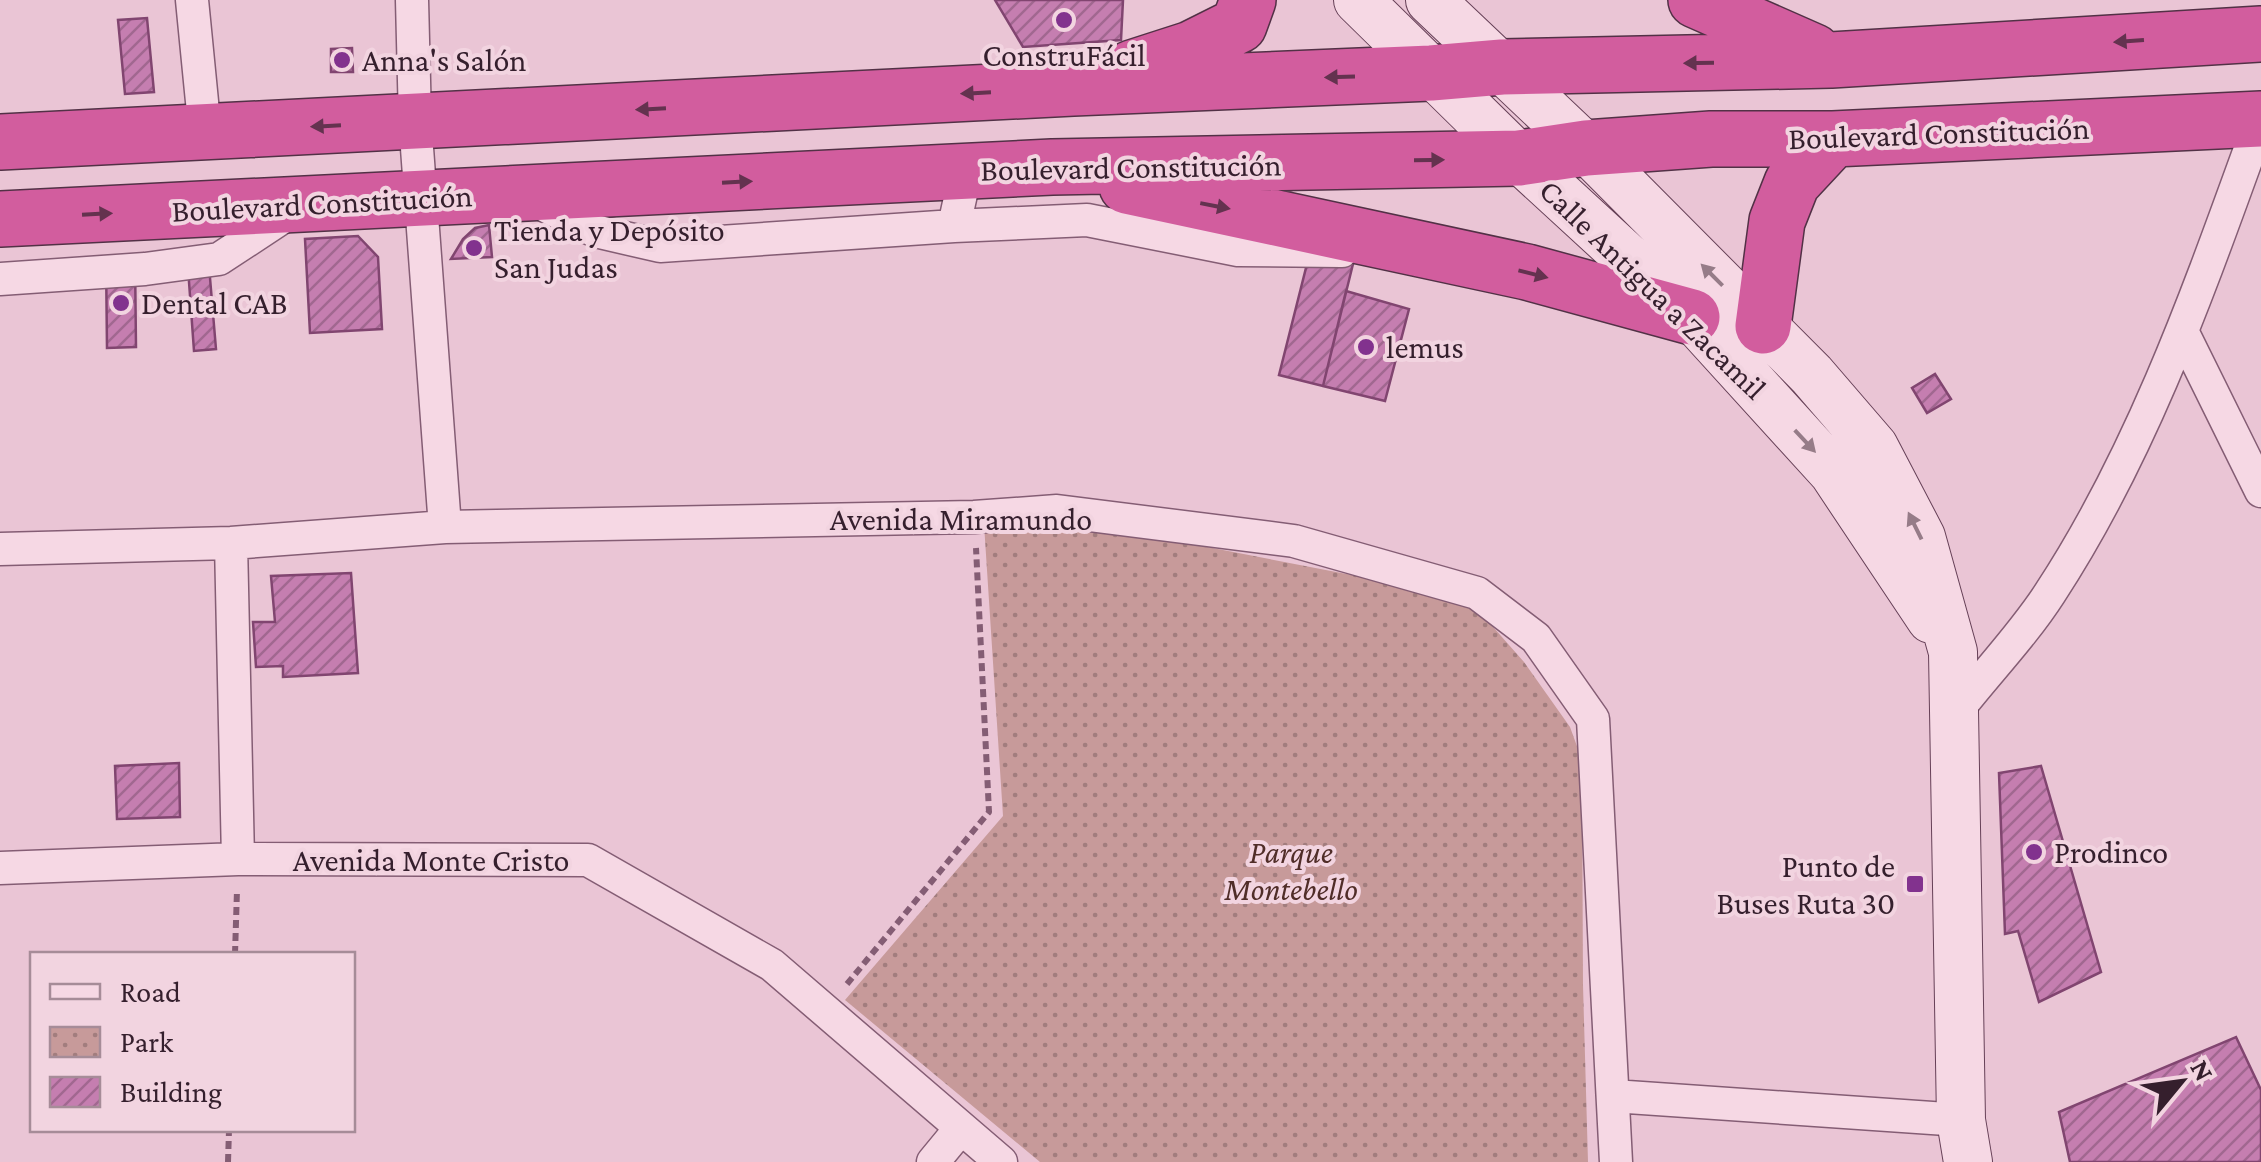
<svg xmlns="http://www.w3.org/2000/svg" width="2261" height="1162" font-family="'Crimson Pro',serif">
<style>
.park{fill:url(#park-dots)}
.building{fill:url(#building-hatch);stroke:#814570;stroke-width:2.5}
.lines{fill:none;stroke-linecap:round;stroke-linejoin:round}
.street-casing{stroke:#845d74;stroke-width:35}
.secondary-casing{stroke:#664057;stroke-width:50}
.highway-casing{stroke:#523146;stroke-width:58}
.path{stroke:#845d74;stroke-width:6;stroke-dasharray:8 5;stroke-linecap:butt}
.street{stroke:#f6d8e4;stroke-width:32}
.secondary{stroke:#f6d8e4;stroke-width:48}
.highway{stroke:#d25d9e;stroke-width:55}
.oneway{fill:#64324f}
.oneway2{fill:#967c88}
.poi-dot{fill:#82328e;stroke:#f2d4e0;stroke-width:4}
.labels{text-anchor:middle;stroke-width:8;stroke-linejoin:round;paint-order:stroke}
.poi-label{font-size:32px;fill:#351f2d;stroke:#f2d4e0;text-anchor:start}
.street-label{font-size:32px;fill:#351f2d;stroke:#f2d4e0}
.park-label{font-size:32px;font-style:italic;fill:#502d28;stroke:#f2d4e0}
</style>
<defs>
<pattern id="park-dots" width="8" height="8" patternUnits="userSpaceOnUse" patternTransform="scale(2.5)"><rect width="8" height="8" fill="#c79a9a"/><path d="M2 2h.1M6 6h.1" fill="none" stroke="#a27d7e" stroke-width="1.8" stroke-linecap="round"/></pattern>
<pattern id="building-hatch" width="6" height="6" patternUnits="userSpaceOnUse" patternTransform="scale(2.5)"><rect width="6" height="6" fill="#c57eb0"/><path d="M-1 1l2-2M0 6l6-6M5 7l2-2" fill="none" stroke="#a16790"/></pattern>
</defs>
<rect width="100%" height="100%" fill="#eac5d5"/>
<path class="park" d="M984,524L1161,538L1362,577L1479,611L1524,662L1570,727L1582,760L1583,985L1588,1162H1040L845,1000L1003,816Z"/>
<path class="building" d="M995,0H1123L1121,40L1023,47Z
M147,18L154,92L125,94L118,20Z
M352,48L353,72H331V49Z
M489,225L492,257L451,259L463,239L475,228Z
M358,236L378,257L382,329L310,333L305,239Z
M1310,252L1353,264L1323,386L1279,375Z
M106,258H135L136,347L107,348Z
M209,266L216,349L194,351L188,268Z
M1346,291L1409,309L1385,401L1323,386Z
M1935,374L1951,399L1927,413L1912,388Z
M351,573L358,673L283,677V666L256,667L253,622H275L271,576Z
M179,763L180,817L117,819L115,766Z
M2041,766L2101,972L2039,1002L2018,931L2005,934L1999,773Z
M2236,1037L2261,1090V1162H2070L2059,1112Z"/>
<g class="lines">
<g class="street-casing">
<path id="street" d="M192,0L205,132
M412,0L415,121L445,527
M534,200L595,231L660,246L954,226L966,171
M954,226L1087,220L1238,250L1342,251
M0,279L145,269L219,259L295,209
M2183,333L2261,491
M231,543L238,859
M0,549L231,543L445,527L974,517L1057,511L1294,541L1477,593L1536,638L1593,719L1616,1162
M1955,713C1986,673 2023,635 2050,593C2145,448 2202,281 2261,119
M0,868L238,859L588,860L772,965L1001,1162
M1613,1096L1961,1120
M933,1162L961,1128"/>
</g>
<g class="secondary-casing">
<path id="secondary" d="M1358,0L1519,158L1692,317L1833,472L1931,619
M1430,0L1586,148L1812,375L1874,447L1921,537L1953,652L1961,1120L1968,1162"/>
</g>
<g class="highway-casing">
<path id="highway" d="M1696,0L1814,52
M1132,68L1191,49L1239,25L1248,0
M0,142L1073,88L1431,73L1502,67L1831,60L2261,34
M1127,186L1527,272L1692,317
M0,219L1052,167L1519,158L1586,148L1711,139H1833L2261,119
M1763,326L1777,221L1792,183L1833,139"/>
</g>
<path class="path" d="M235,954L237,890
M847,984L989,812L976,548
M228,1162L229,1130"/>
<use href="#street" class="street"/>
<use href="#secondary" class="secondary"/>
<use href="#highway" class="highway"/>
</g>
<defs><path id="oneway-solid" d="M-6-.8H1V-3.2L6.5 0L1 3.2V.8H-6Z" transform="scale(2.5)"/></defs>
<g class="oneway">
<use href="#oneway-solid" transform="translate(2129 41) rotate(176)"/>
<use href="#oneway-solid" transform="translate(1699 63) rotate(179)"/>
<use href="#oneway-solid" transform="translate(1340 77) rotate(178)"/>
<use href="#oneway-solid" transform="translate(976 93) rotate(177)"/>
<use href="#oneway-solid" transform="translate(651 109) rotate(177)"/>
<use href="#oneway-solid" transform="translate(326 126) rotate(177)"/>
<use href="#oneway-solid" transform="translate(1429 160) rotate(-1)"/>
<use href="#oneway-solid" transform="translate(737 182) rotate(-3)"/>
<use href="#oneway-solid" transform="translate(1215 206) rotate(11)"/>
<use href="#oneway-solid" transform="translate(97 214) rotate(-3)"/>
<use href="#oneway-solid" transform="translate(1533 274) rotate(14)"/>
</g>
<g class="oneway2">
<use href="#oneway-solid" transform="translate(1712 275) rotate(-135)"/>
<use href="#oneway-solid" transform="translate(1805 441) rotate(47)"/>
<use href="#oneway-solid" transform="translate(1915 526) rotate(-116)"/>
</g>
<g class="poi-dot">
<circle cx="1064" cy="20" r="10"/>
<circle cx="342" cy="60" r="10"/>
<circle cx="474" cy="248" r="10"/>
<circle cx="121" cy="303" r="10"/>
<circle cx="1366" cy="347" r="10"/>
<circle cx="2034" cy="852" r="10"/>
<rect x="1905" y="874" width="20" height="20" rx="5"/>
</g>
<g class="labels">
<g class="poi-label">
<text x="1064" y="66" text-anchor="middle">ConstruFácil</text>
<text x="362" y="71">Anna's Salón</text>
<text x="494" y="241">Tienda y Depósito<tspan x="494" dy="37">San Judas</tspan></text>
<text x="141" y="314">Dental CAB</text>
<text x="1386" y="358">lemus</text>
<text x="2054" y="863">Prodinco</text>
<text x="1895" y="877" text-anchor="end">Punto de<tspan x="1895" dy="37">Buses Ruta 30</tspan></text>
</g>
<g class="street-label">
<text transform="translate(1939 133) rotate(-2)" y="11">Boulevard Constitución</text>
<text transform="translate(1131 167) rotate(-1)" y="11">Boulevard Constitución</text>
<text transform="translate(322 203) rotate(-3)" y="11">Boulevard Constitución</text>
<text transform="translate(1653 289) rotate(44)" y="11">Calle Antigua a Zacamil</text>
<text x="961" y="530">Avenida Miramundo</text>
<text x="431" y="871">Avenida Monte Cristo</text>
</g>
<g class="park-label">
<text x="1291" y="863">Parque<tspan x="1291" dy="37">Montebello</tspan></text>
</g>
</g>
<rect x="30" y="952" width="325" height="180" fill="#f2d4e0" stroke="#a68c98" stroke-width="2.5"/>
<rect x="50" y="984" width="50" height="15" fill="#f6d8e4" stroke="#a68c98" stroke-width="2.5"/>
<text x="120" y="1002" font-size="30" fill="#351f2d">Road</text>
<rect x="50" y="1027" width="50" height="30" fill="url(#park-dots)" stroke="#a68c98" stroke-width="2.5"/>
<text x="120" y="1052" font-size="30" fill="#351f2d">Park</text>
<rect x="50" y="1077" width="50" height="30" fill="url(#building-hatch)" stroke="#a68c98" stroke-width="2.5"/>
<text x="120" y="1102" font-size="30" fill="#351f2d">Building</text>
<g transform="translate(2181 1082) rotate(61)" stroke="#f2d4e0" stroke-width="8" paint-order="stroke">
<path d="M0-8L18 38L0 25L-18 38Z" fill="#351f2d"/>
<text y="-15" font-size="28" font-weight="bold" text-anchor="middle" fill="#351f2d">N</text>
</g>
</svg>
